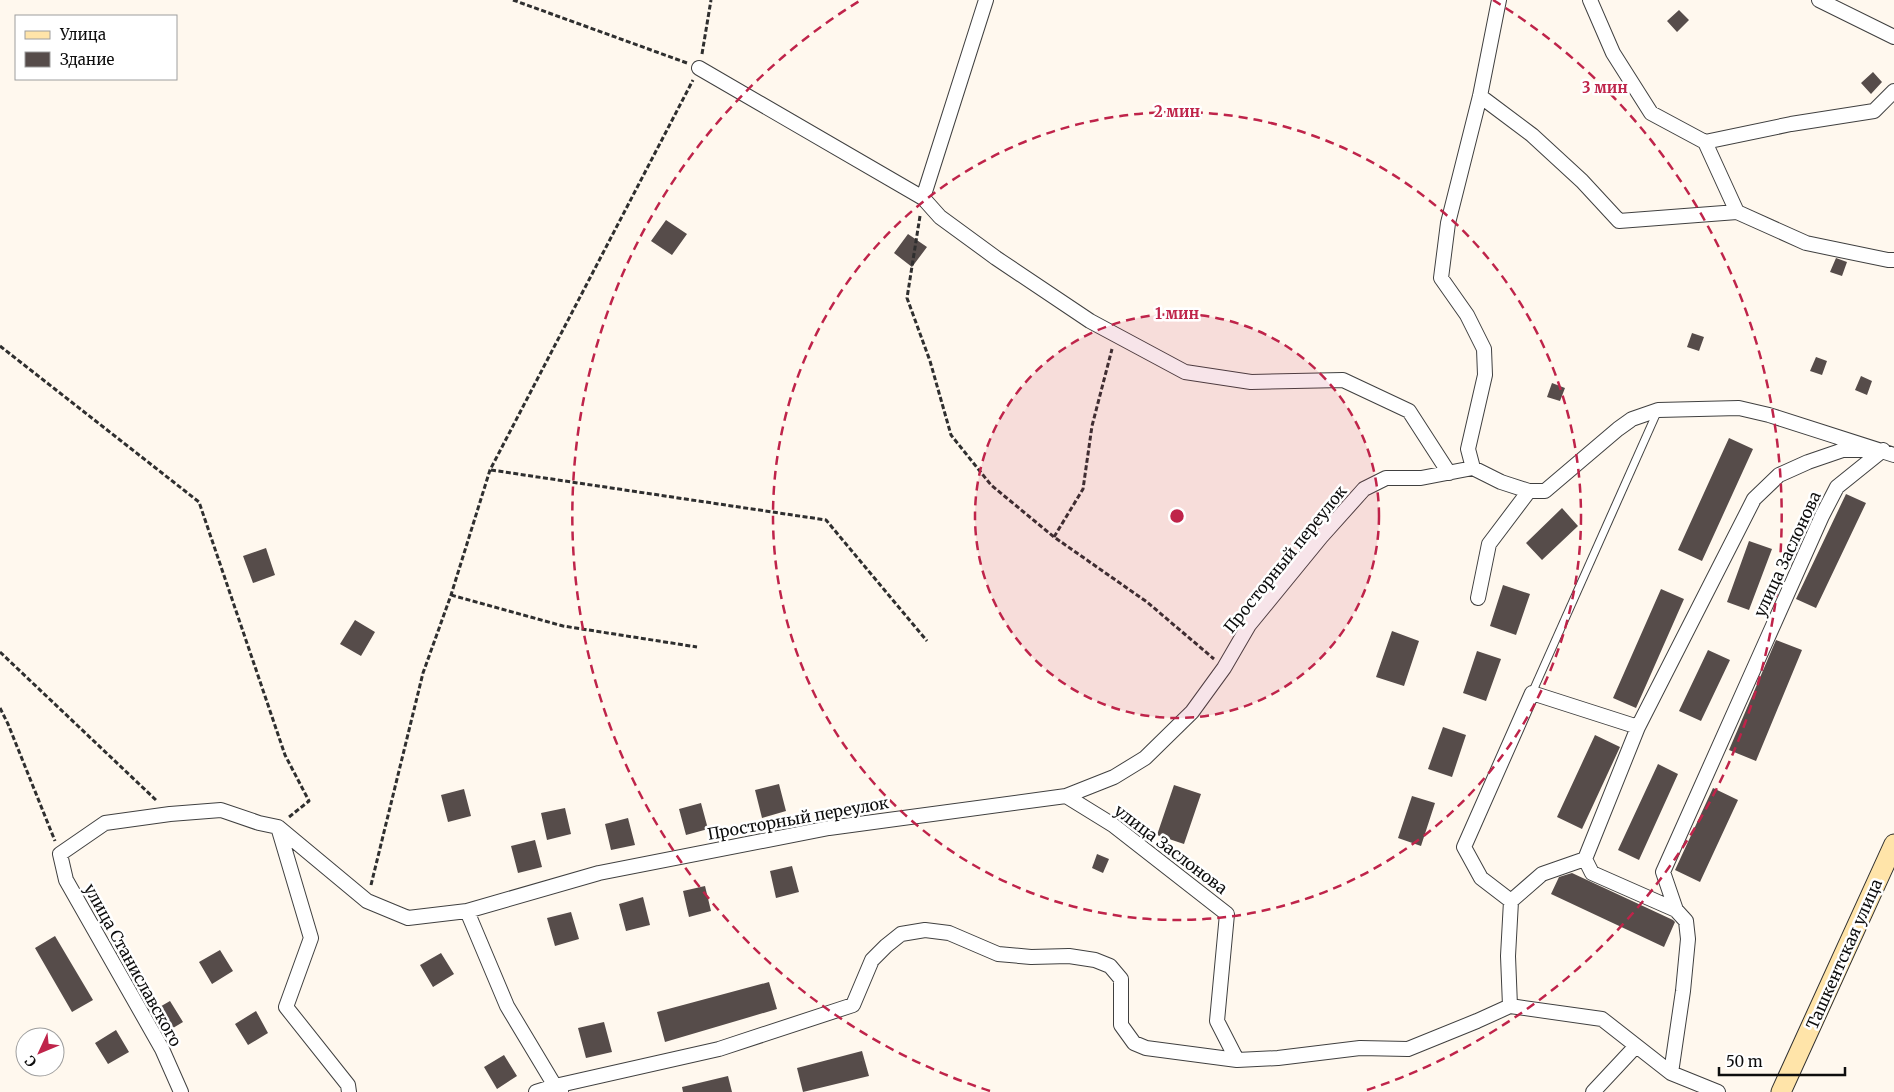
<svg xmlns="http://www.w3.org/2000/svg" width="1894" height="1092" font-family="Merriweather,serif">
<style>
.building{fill:#564c4a}
.lines{fill:none;stroke-linecap:round;stroke-linejoin:round}
.lane-casing{stroke:#404040;stroke-width:9}
.street-casing{stroke:#404040;stroke-width:16}
.secondary-casing{stroke:#2f2f2f;stroke-width:21}
.path{stroke:#2f2f2f;stroke-width:3;stroke-dasharray:5 2.5;stroke-linecap:butt}
.lane{stroke:#fff;stroke-width:7}
.street{stroke:#fff;stroke-width:14}
.secondary{stroke:#ffe4a9;stroke-width:19}
.ring{fill:none;stroke:#bf244a;stroke-width:2.5;stroke-dasharray:9 6}
.labels{text-anchor:middle;stroke-width:5;stroke-linejoin:round;paint-order:stroke}
.street-label{font-size:16px;fill:#0d0d0d;stroke:#fff}
.centre{fill:#bf244a;stroke:#fff;stroke-width:2.5}
.ring-label{font-size:15px;text-anchor:middle;font-weight:bold;fill:#bf244a;stroke:#fff;stroke-width:5;stroke-linejoin:round;paint-order:stroke}
</style>
<rect width="100%" height="100%" fill="#fff8ee"/>
<path class="building" d="M1679,10L1689,20L1677,32L1667,21Z
M1873,72L1882,82L1871,94L1861,83Z
M666,220L687,234L672,255L651,241Z
M908,234L927,247L912,267L894,253Z
M1836,258L1847,262L1842,276L1830,272Z
M1692,333L1704,337L1699,351L1687,347Z
M1816,357L1827,361L1822,375L1810,371Z
M1861,376L1872,381L1867,395L1855,390Z
M1552,383L1565,388L1560,401L1547,397Z
M1729,438L1753,449L1702,561L1678,550Z
M1846,494L1866,503L1816,608L1796,599Z
M1562,508L1578,526L1542,560L1526,543Z
M1749,541L1772,549L1749,610L1727,602Z
M266,548L275,575L253,583L243,556Z
M1503,585L1530,594L1516,635L1490,626Z
M1661,589L1684,599L1636,708L1613,698Z
M355,620L375,632L361,656L340,644Z
M1392,631L1419,641L1404,686L1376,677Z
M1776,640L1802,650L1756,761L1729,750Z
M1708,650L1730,660L1701,721L1679,711Z
M1477,651L1501,659L1486,701L1463,693Z
M1443,727L1466,735L1452,777L1428,769Z
M1595,735L1620,747L1582,829L1557,817Z
M1658,764L1678,774L1639,860L1618,850Z
M779,784L786,811L762,818L755,790Z
M1174,785L1201,794L1184,844L1157,835Z
M1713,788L1738,800L1700,882L1675,870Z
M464,789L471,816L448,822L441,795Z
M1412,796L1435,803L1421,846L1398,838Z
M701,803L708,829L686,835L679,809Z
M565,808L571,834L547,840L541,813Z
M628,818L635,845L611,850L605,824Z
M535,840L542,867L518,873L511,846Z
M1097,854L1109,859L1103,873L1092,868Z
M792,866L799,892L776,898L770,871Z
M1572,873L1673,920L1675,922L1664,947L1551,894L1559,877Z
M705,886L711,911L689,917L683,891Z
M643,897L650,925L626,931L619,904Z
M571,912L579,939L555,946L547,918Z
M55,936L93,1000L72,1012L35,948Z
M220,950L233,971L212,984L199,962Z
M441,953L454,974L433,987L420,965Z
M769,982L777,1009L665,1042L657,1012Z
M170,1001L183,1022L163,1034L151,1012Z
M256,1011L268,1033L248,1045L235,1024Z
M604,1022L612,1052L586,1058L578,1028Z
M116,1030L129,1052L108,1064L95,1043Z
M862,1051L869,1076L803,1092L797,1068Z
M504,1055L517,1076L497,1089L484,1067Z
M728,1076L732,1092H683L682,1087Z"/>
<g class="lines">
<g class="lane-casing">
<path id="lane" d="M1532,693L1658,410"/>
</g>
<g class="street-casing">
<path id="street" d="M1590,0L1613,53L1651,113L1705,142L1737,212L1806,243L1888,260H1894
M1819,0L1894,37
M699,68L923,198L940,217L996,258L1090,321L1185,372L1251,382L1343,380L1409,411L1449,473
M1480,96L1532,135L1582,181L1619,221L1737,212
M1705,142L1791,124L1874,111L1894,91
M923,198L986,0
M1473,468L1468,449L1485,375L1484,349L1467,315L1441,278L1448,223L1480,96L1499,0
M1478,598L1489,544L1529,491
M1066,796L1113,825L1227,914L1217,1021L1237,1060
M278,827L311,938L286,1007L348,1085L349,1092
M1585,859L1638,727L1754,499L1779,475L1808,462L1843,450H1870
M1511,901L1481,878L1464,847L1532,693L1638,727
M1676,910L1663,872L1822,516L1837,487L1883,450
M467,911L507,1006L555,1086L561,1091
M1510,1006L1508,956L1511,901L1542,874L1585,859L1592,873L1676,910L1686,921L1688,939L1683,991L1671,1073
M181,1092L162,1049L66,880L60,854L105,823L170,814L221,810L259,823L278,827L367,901L408,918L467,911L599,873L829,828L1066,796L1114,777L1145,758L1192,712L1224,668L1249,625L1321,537L1364,489L1386,478H1421L1473,468L1501,482L1529,491H1545L1618,429L1632,419L1658,410L1739,408L1769,415L1894,455
M536,1092L555,1086L719,1049L853,1005L872,960L886,946L901,934L925,930L949,933L998,954L1031,957L1069,956L1095,960L1110,966L1121,979V1025L1134,1043L1146,1048L1237,1060L1278,1058L1360,1048L1408,1049L1477,1021L1510,1006L1602,1019L1671,1073L1718,1092
M1593,1092L1636,1046"/>
</g>
<g class="secondary-casing">
<path id="secondary" d="M1781,1092L1894,844"/>
</g>
<path class="path" d="M513,0L687,63
M702,54L711,0
M920,216L907,298L930,361L951,435L991,485L1054,537L1147,602L1214,659
M0,346L199,502L285,755L309,801L289,817
M491,470L826,520L927,641
M1054,537L1083,489L1092,426L1112,349
M451,595L563,626L697,647
M0,652L157,801
M0,708L8,724L55,841
M371,885L423,673L451,595L490,470L693,80"/>
<use href="#lane" class="lane"/>
<use href="#street" class="street"/>
<use href="#secondary" class="secondary"/>
</g>
<circle cx="1177" cy="516" r="202" fill="#bf244a" fill-opacity=".12"/>
<g class="ring">
<circle cx="1177" cy="516" r="202"/>
<circle cx="1177" cy="516" r="404"/>
<path d="M990 1091A605 605 0 0 1 861 0M1493 0A605 605 0 0 1 1364 1091"/>
</g>
<g class="labels">
<g class="street-label">
<text transform="translate(1787 554) rotate(-65)" y="6">улица Заслонова</text>
<text transform="translate(1285 559) rotate(-51)" y="6">Просторный переулок</text>
<text transform="translate(798 818) rotate(-10)" y="6">Просторный переулок</text>
<text transform="translate(1171 849) rotate(37)" y="6">улица Заслонова</text>
<text transform="translate(1844 954) rotate(-66)" y="6">Ташкентская улица</text>
<text transform="translate(133 965) rotate(61)" y="6">улица Станиславского</text>
</g>
</g>
<circle cx="1177" cy="516" r="8" class="centre"/>
<g class="ring-label">
<text x="1605" y="93">3 мин</text>
<text x="1177" y="117">2 мин</text>
<text x="1177" y="319">1 мин</text>
</g>
<rect x="15" y="15" width="162" height="65" fill="#ffffff" stroke="#9e9e9e"/>
<rect x="25" y="31" width="25" height="8" fill="#ffe4a9" stroke="#9e9e9e"/>
<text x="60" y="40" font-size="15" fill="#0d0d0d">Улица</text>
<rect x="25" y="52" width="25" height="15" fill="#564c4a" stroke="#9e9e9e"/>
<text x="60" y="65" font-size="15" fill="#0d0d0d">Здание</text>
<g transform="translate(40 1052) rotate(226)"><circle r="24" fill="#ffffff" stroke="#9e9e9e"/>
<path d="M0-4L9 19L0 12L-9 19Z" fill="#bf244a"/>
<text y="-8" font-size="14" font-weight="bold" text-anchor="middle" fill="#0d0d0d">С</text>
</g>
<path d="M1719 1067v8h126v-8" fill="none" stroke="#0d0d0d" stroke-width="2.5"/>
<text x="1726" y="1067" font-size="15" fill="#0d0d0d" stroke="#ffffff" stroke-width="4" paint-order="stroke">50 m</text>
</svg>
